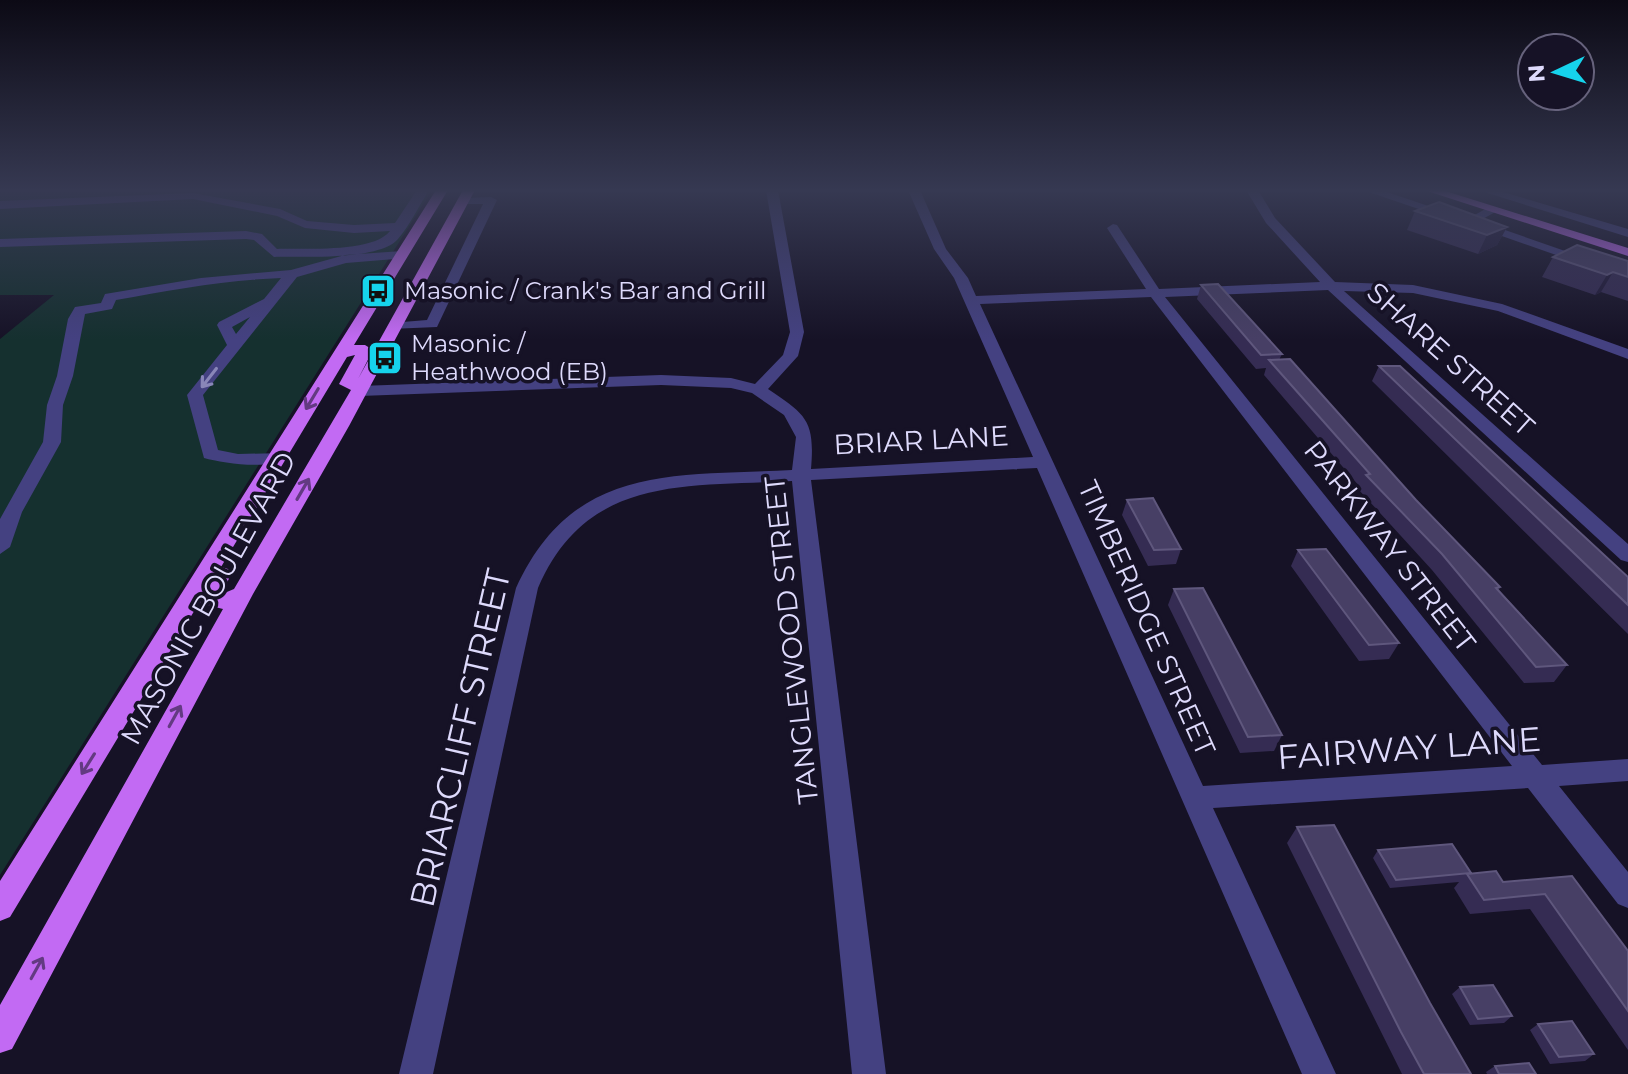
<svg xmlns="http://www.w3.org/2000/svg" width="1628" height="1074" font-family="Montserrat,sans-serif">
<style>
.green{fill:#15302f}
.lines{fill:none;stroke-linecap:round;stroke-linejoin:round}
.minor{fill:#444181;fill-rule:evenodd}
.major{fill:#c26af3;fill-rule:evenodd}
.wall{fill:#352c53}
.shaded-wall{fill:#211a39}
.building{fill:#473f65;stroke:#5f577d;stroke-width:2}
.oneway{stroke:#8986b8}
.oneway2{stroke:#633a82}
.labels{text-anchor:middle;stroke-width:7;stroke-linejoin:round;paint-order:stroke}
.far-poi-label{font-size:24px;fill:#dedafc;stroke:#161226;text-anchor:start}
.street-label{font-size:28px;fill:#dedafc;stroke:#161226}
.near-street-label{font-size:34px;fill:#dedafc;stroke:#161226}
</style>
<rect width="100%" height="100%" fill="#161226"/>
<path class="green" d="M0,190H432L0,875V339L54,295H0Z"/>
<g class="lines">
<path class="minor" d="M417,190H429C419,206 410,225 398,239C379,261 303,256 274,257L254,240L246,239L0,247V239L246,231L262,234L277,249C305,248 373,253 390,231L354,233L305,228L277,216L193,199L0,209V201L193,193L280,209L307,221L354,225L395,223Z
M766,190H778L804,332L798,356L768,389C807,415 815,421 811,469L1033,457L954,278L934,249L908,190H920L946,249L968,278L976,296L1146,289L1107,228L1113,224L1117,225L1159,289L1320,282L1266,223L1246,190H1258L1275,218L1335,282L1413,285L1502,304L1628,349V359L1498,311L1413,293L1344,291L1628,544V562L1621,560L1328,290L1165,297L1542,765L1628,759V781L1559,786L1628,872V908L1618,904L1528,788L1213,808L1336,1074H1302L1037,468L811,480L886,1074H852L792,481C687,487 587,474 538,588L433,1074H399L516,588C573,463 674,476 792,470L796,437L784,415L752,393L731,388L661,385L360,396L352,391L360,386L661,375L731,378L755,384L783,355L790,332ZM1151,297L1512,766L1203,786L980,304Z
M1363,190H1381L1455,215L1445,218Z
M1478,190H1496L1628,229V237Z
M491,197L497,200L437,327L390,329V323L427,320L483,204H464L458,201L464,198Z
M1489,207L1499,210L1479,221L1591,260L1579,263L1462,222Z
M402,251L407,252V258L346,263L297,277L203,395L218,450L238,454L283,453L286,457C271,471 223,463 204,458L187,395L227,345L217,325L219,322L264,299L281,278C226,280 171,290 116,300L112,309L85,314L73,376L63,405L61,442L22,512L10,547L0,554V519L43,442L47,405L57,376L68,319L75,307L101,303L105,294L201,278L291,270L345,255ZM250,317L236,334L232,327Z"/>
<path class="major" d="M436,190H448L354,345H365L373,350L358,379L463,190H475L349,426L253,594L12,1049L0,1053V1005L223,609L199,603L10,917L0,921V881ZM355,355L339,384L351,390L234,589L222,594L231,574L228,569L221,567L347,357Z
M1424,190H1442L1628,248V256Z"/>
</g>
<path class="wall" d="M1415,211L1507,227L1497,245L1478,254L1407,230Z
M1553,257L1628,261V301L1601,292L1595,295L1542,277Z
M1201,285L1282,354L1279,360L1500,587L1499,590L1567,665L1554,682L1524,683L1432,570L1359,490L1360,487L1264,375L1266,368L1256,369L1197,299Z
M1379,366L1628,577V634L1372,381Z
M1127,500L1181,549L1176,564L1148,566L1122,515Z
M1298,550L1399,643L1389,659L1359,661L1291,566Z
M1174,589L1282,735L1274,751L1240,753L1168,605Z
M1297,827L1430,1003L1471,1074H1402L1287,843Z
M1378,850L1503,882L1572,876L1628,951V1050L1530,909L1470,914L1454,888L1459,882L1390,888L1373,858Z
M1460,987L1512,1016L1504,1023L1470,1025L1452,994Z
M1538,1024L1594,1054L1585,1061L1550,1064L1530,1030Z
M1495,1066L1536,1074H1487L1486,1072Z"/>
<path class="shaded-wall" d="M1507,227L1497,245L1478,254L1487,235Z
M1613,272L1601,292L1595,295L1607,275Z"/>
<path class="building" d="M1439,202L1507,227L1487,235L1415,211Z
M1577,245L1628,261V277L1613,272L1607,275L1553,257Z
M1218,284L1282,354L1261,355L1201,285Z
M1290,359L1416,500L1500,587L1496,588L1567,665L1536,667L1442,554L1366,475L1370,474L1269,360Z
M1379,366H1400L1628,577V605Z
M1153,498L1181,549L1154,550L1127,500Z
M1326,549L1399,643L1369,645L1298,550Z
M1203,588L1282,735L1248,737L1174,589Z
M1334,825L1430,1003L1471,1074H1424L1401,1032L1297,827Z
M1452,844L1471,873L1396,880L1378,850Z
M1496,871L1503,882L1572,876L1628,951V1011L1545,894L1484,900L1467,874Z
M1493,985L1512,1016L1478,1019L1460,987Z
M1572,1021L1594,1054L1559,1057L1538,1024Z
M1529,1063L1536,1074H1499L1495,1066Z"/>
<defs><path id="oneway-shaft" d="M-6 0H5M1.5-3L5.5 0L1.5 3" fill="none" stroke-width="1.6" stroke-linecap="round" stroke-linejoin="round" transform="scale(2)"/></defs>
<use class="oneway" href="#oneway-shaft" transform="translate(209 378) rotate(128)"/>
<g class="oneway2">
<use href="#oneway-shaft" transform="translate(312 399) rotate(121)"/>
<use href="#oneway-shaft" transform="translate(303 489) rotate(-60)"/>
<use href="#oneway-shaft" transform="translate(175 716) rotate(-61)"/>
<use href="#oneway-shaft" transform="translate(88 764) rotate(122)"/>
<use href="#oneway-shaft" transform="translate(37 968) rotate(-61)"/>
</g>
<linearGradient id="sky" x2="0" y2="1"><stop stop-color="#0c0a15"/><stop offset="0.56" stop-color="#363952"/><stop offset="1" stop-color="#363952" stop-opacity="0"/></linearGradient>
<rect width="1628" height="340" fill="url(#sky)"/>
<defs>
<g id="bus-square" transform="scale(1.8)"><rect x="-9" y="-9" width="18" height="18" rx="4" fill="#16d3ec" stroke="#161226"/><path d="M-5-6H5V4H4V6H2V4H-2V6H-4V4H-5ZM-3.5-4V0h7V-4ZM-3.5 1.2v1.5H-2V1.2ZM2 1.2v1.5H3.5V1.2Z" fill="#111"/></g>
</defs>
<g fill-rule="evenodd">
<use href="#bus-square" x="378" y="291"/>
<use href="#bus-square" x="385" y="358"/>
</g>
<g class="labels">
<g class="far-poi-label">
<text x="404" y="299">Masonic / Crank's Bar and Grill</text>
<text x="411" y="352">Masonic /<tspan x="411" dy="28">Heathwood (EB)</tspan></text>
</g>
<g class="street-label">
<text transform="translate(1451 359) rotate(42)" y="10">SHARE STREET</text>
<text transform="translate(921 440) rotate(-3)" y="10">BRIAR LANE</text>
<text transform="translate(1390 546) rotate(52)" y="10">PARKWAY STREET</text>
<text transform="translate(208 598) rotate(-61)" y="10">MASONIC BOULEVARD</text>
<text transform="translate(1147 618) rotate(66)" y="10">TIMBERIDGE STREET</text>
<text transform="translate(791 640) rotate(-96)" y="10">TANGLEWOOD STREET</text>
</g>
<g class="near-street-label">
<text transform="translate(460 738) rotate(-77)" y="12">BRIARCLIFF STREET</text>
<text transform="translate(1409 748) rotate(-4)" y="12">FAIRWAY LANE</text>
</g>
</g>
<g transform="translate(1556 72) rotate(266)"><circle r="38" fill="#161226" stroke="#66627c" stroke-width="2"/>
<path d="M0-6L14 30L0 20L-14 30Z" fill="#16d3ec"/>
<text y="-12" font-size="22" font-weight="bold" text-anchor="middle" fill="#dedafc">N</text>
</g>
</svg>
